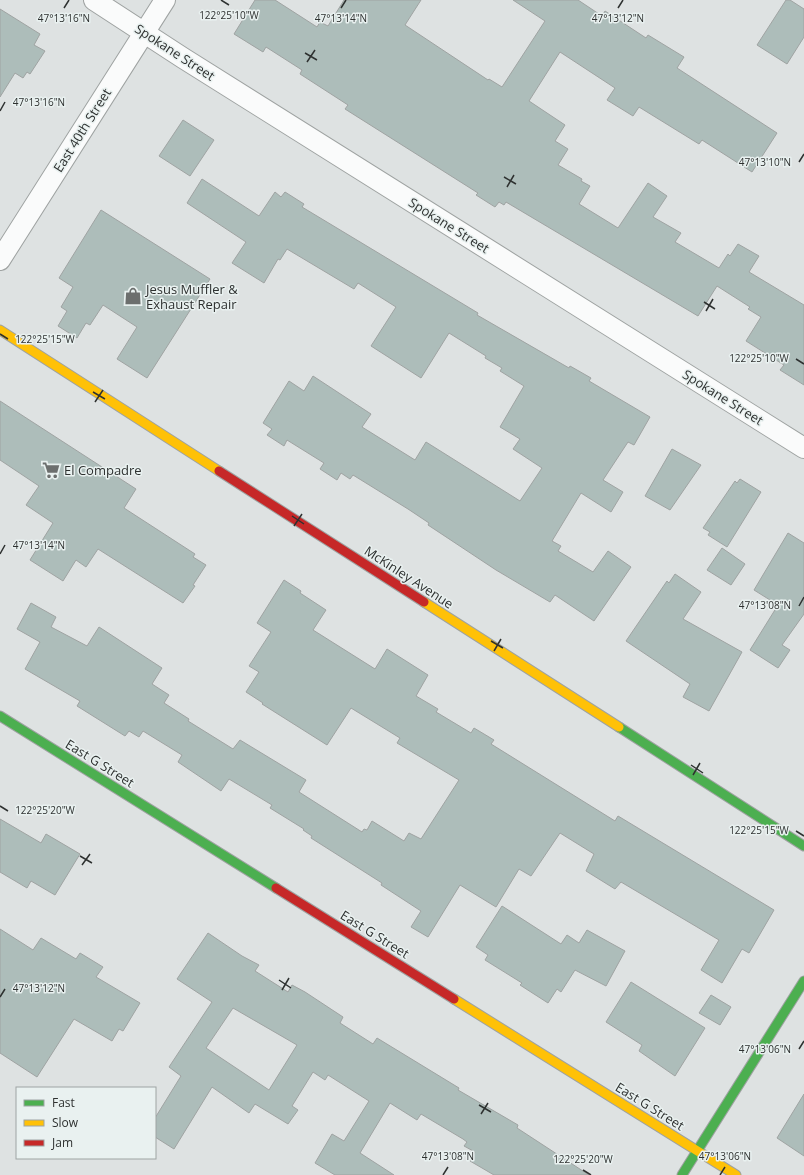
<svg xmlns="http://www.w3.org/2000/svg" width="804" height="1175" font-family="'Open Sans',sans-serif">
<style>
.building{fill:#adbdba;stroke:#9fa3a2;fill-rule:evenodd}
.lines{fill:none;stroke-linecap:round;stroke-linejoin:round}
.street-casing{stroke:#9ea2a1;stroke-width:22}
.fast-casing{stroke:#9ea2a1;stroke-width:11}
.slow-casing{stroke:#9ea2a1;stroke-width:11}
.jam-casing{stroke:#9ea2a1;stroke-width:11}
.street{stroke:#fafbfb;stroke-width:20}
.fast{stroke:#4caf50;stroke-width:9}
.slow{stroke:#ffc107;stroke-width:9}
.jam{stroke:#c62828;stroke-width:9}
.ticks{fill:none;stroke:#2e3130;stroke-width:1.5}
.labels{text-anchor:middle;stroke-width:3;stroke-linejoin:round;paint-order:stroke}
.street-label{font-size:13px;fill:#2e3130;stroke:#e9f1f0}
.poi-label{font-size:13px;fill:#2e3130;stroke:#e9f1f0;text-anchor:start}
.ticks-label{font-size:10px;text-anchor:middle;fill:#2e3130;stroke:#e9f1f0;stroke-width:3;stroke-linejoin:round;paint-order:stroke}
</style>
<rect width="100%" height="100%" fill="#dee2e2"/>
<path class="building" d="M255,0H275L317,27L320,22L328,26L344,0H421L405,25L488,80L489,79L502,87L545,21L513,0H578L602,16L605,11L646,38L648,35L684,57L677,68L777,133L752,172L702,140L699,144L639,107L633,116L607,100L615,88L560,52L529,101L565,125L555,141L568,149L558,165L582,179L581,181L590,186L579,204L618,228L648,183L667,196L653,217L681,233L675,242L719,268L728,254L730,256L738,244L759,256L749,272L804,305V385L780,370L784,365L746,341L761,317L748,309L750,307L717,286L698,316L506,202L504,205L499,202L495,207L476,195L478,193L345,109L348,105L300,74L302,70L266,47L263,52L234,34Z
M786,0H790L804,9V37L787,64L757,45Z
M0,9L40,34L34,45L45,51L30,74L27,72L23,78L15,73L0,97Z
M183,120L214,140L190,176L159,156Z
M202,179L259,216L275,192L281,197L285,192L304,204L302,207L478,313L477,315L569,368L570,366L591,378L589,381L650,417L634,445L628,442L603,480L623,492L611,512L581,493L552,541L561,546L558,551L593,572L608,551L631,567L594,621L555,595L550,602L496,570L428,525L429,523L408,509L353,475L350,479L341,473L337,480L320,469L324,463L287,440L284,446L267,435L272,429L263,423L289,381L304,391L313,376L371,414L362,427L415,460L426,442L520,501L542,468L513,449L520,439L500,427L524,386L500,371L502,368L485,358L486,356L449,333L421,378L371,346L396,307L358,283L354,289L287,249L280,260L278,259L264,283L232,263L246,242L187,203Z
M101,210L210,279L147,378L117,359L137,327L103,305L90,325L86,323L77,338L58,326L67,311L61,307L73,287L59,278Z
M0,401L136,489L124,508L195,554L193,557L206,565L193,585L195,586L183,603L98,549L86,567L76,560L63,581L30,560L53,523L26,505L39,486L0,460Z
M672,449L701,465L670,510L645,496Z
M740,479L761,492L727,547L708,535L710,532L703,528L735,481L737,483Z
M788,533L804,543V614L782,645L790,650L778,668L750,650L778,605L754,590Z
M722,548L745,564L731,585L707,570Z
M675,574L701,592L683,619L742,652L709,711L683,697L690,684L626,641L667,581L669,583Z
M284,580L301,591L300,593L326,610L313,630L375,669L387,649L428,675L416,696L438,709L436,712L471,733L474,728L494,740L491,744L615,821L618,816L774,910L749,953L742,949L722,983L701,970L719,940L621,882L615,889L586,871L594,854L560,833L531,876L519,869L496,907L460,885L428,937L411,927L421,911L381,885L382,883L311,838L312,836L303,830L304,829L270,808L272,805L229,779L221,791L178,762L182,755L143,731L139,737L129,731L125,736L77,706L80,701L25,669L40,642L17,629L31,603L56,617L51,627L87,646L99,627L162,668L152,684L169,695L164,703L189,719L188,721L233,749L240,740L306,780L299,792L362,832L364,829L367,830L372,821L404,841L409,833L421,839L459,780L397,743L400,738L351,708L327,745L262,704L263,703L246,692L259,672L249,666L271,632L257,623Z
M0,819L41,843L46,834L80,854L55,895L31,881L27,888L0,872Z
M502,906L561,944L567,935L579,943L587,930L625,951L606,986L575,970L561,992L557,989L548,1003L520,985L522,983L485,960L488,955L476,947Z
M0,929L33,950L41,938L76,959L80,953L103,967L96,977L140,1003L123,1031L119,1029L112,1041L74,1019L37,1077L0,1053Z
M208,933L242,956L259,965L255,971L288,992L292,985L305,992L343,1017L340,1023L373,1044L377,1038L459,1088L458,1090L518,1125L517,1128L589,1175H494L470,1161L475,1152L464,1146L467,1142L463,1139L421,1114L417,1120L390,1103L360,1153L394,1175H335L315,1163L332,1134L344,1141L369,1101L328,1075L325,1080L313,1072L292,1106L298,1110L288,1124L255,1104L249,1113L212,1087L174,1149L155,1137V1118L181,1076L169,1067L212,1002L177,979ZM233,1008L297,1045L269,1090L206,1048Z
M631,982L705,1028L675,1076L639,1051L642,1045L606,1022Z
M711,995L731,1007L720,1025L699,1013Z
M804,1094V1156L777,1138Z"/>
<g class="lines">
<g class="street-casing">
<path id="street" d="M94,0L183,58L804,448
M0,260L165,0"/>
</g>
<g class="fast-casing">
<path id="fast" d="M0,716L276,888
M619,727L804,846
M682,1175L804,981"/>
</g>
<g class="slow-casing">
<path id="slow" d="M0,330L219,471
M424,602L619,727
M454,999L736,1175"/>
</g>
<g class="jam-casing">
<path id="jam" d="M219,471L424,602
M276,888L454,999"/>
</g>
<use href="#street" class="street"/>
<use href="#fast" class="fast"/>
<use href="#slow" class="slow"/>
<use href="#jam" class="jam"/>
</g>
<path class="ticks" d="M221,0L229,5M64,8L69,0M341,8L346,0M618,8L623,0M305,53L317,60M307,62L315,50M0,111L5,102M799,162L804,154M504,177L516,184M507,187L514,175M704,302L715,309M706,311L713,299M0,334L8,339M796,359L804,364M93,392L105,399M95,402L103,390M292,516L304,524M294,526L302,514M0,554L5,545M799,606L804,597M491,641L503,648M494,651L501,639M691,765L703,773M693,775L700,763M0,806L8,811M796,831L804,836M80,856L92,863M82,865L90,854M279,980L291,988M282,990L289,978M0,997L5,989M799,1049L804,1041M479,1105L491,1112M481,1114L488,1103M583,1170L591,1175M443,1175L448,1167M720,1175L725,1167"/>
<defs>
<g id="shop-bare" transform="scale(1.38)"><path d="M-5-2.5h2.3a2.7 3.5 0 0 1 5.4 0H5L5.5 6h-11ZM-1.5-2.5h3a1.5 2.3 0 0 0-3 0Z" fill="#6c6f6e" stroke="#e9f1f0" stroke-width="2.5" paint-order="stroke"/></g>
<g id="supermarket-bare" transform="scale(1.38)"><path d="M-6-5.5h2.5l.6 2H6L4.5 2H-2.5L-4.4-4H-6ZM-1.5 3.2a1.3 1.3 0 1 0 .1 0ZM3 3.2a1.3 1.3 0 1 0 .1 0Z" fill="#6c6f6e" stroke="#e9f1f0" stroke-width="2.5" paint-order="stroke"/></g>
</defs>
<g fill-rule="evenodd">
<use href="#shop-bare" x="133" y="296"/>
<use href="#supermarket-bare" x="51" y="470"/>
</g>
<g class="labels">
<g class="street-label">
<text transform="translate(175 52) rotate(33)" y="5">Spokane Street</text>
<text transform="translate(82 130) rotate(-58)" y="5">East 40th Street</text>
<text transform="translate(449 225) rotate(32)" y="5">Spokane Street</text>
<text transform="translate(723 397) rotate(32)" y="5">Spokane Street</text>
<text transform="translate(409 577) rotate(33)" y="5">McKinley Avenue</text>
<text transform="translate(100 763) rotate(32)" y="5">East G Street</text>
<text transform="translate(375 934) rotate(32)" y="5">East G Street</text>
<text transform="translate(650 1106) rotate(32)" y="5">East G Street</text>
</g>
<g class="poi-label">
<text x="146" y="294">Jesus Muffler &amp;<tspan x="146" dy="15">Exhaust Repair</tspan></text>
<text x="64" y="475">El Compadre</text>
</g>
</g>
<g class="ticks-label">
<text x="229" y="19">122°25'10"W</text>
<text x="64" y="22">47°13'16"N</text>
<text x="341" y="22">47°13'14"N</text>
<text x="618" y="22">47°13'12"N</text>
<text x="39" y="106">47°13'16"N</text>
<text x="765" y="166">47°13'10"N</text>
<text x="45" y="343">122°25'15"W</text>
<text x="759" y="362">122°25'10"W</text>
<text x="39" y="549">47°13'14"N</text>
<text x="765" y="609">47°13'08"N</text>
<text x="45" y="814">122°25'20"W</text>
<text x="759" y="834">122°25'15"W</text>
<text x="39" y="992">47°13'12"N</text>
<text x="765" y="1053">47°13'06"N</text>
<text x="448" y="1160">47°13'08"N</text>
<text x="725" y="1160">47°13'06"N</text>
<text x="583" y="1163">122°25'20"W</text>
</g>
<rect x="16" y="1087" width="140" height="72" fill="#e9f1f0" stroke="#9ea4a3"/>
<rect x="24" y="1100" width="20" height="6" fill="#4caf50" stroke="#9ea4a3"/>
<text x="52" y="1107" font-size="12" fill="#2e3130">Fast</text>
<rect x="24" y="1120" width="20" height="6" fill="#ffc107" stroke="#9ea4a3"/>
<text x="52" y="1127" font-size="12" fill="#2e3130">Slow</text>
<rect x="24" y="1140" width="20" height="6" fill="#c62828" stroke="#9ea4a3"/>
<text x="52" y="1147" font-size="12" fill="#2e3130">Jam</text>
</svg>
